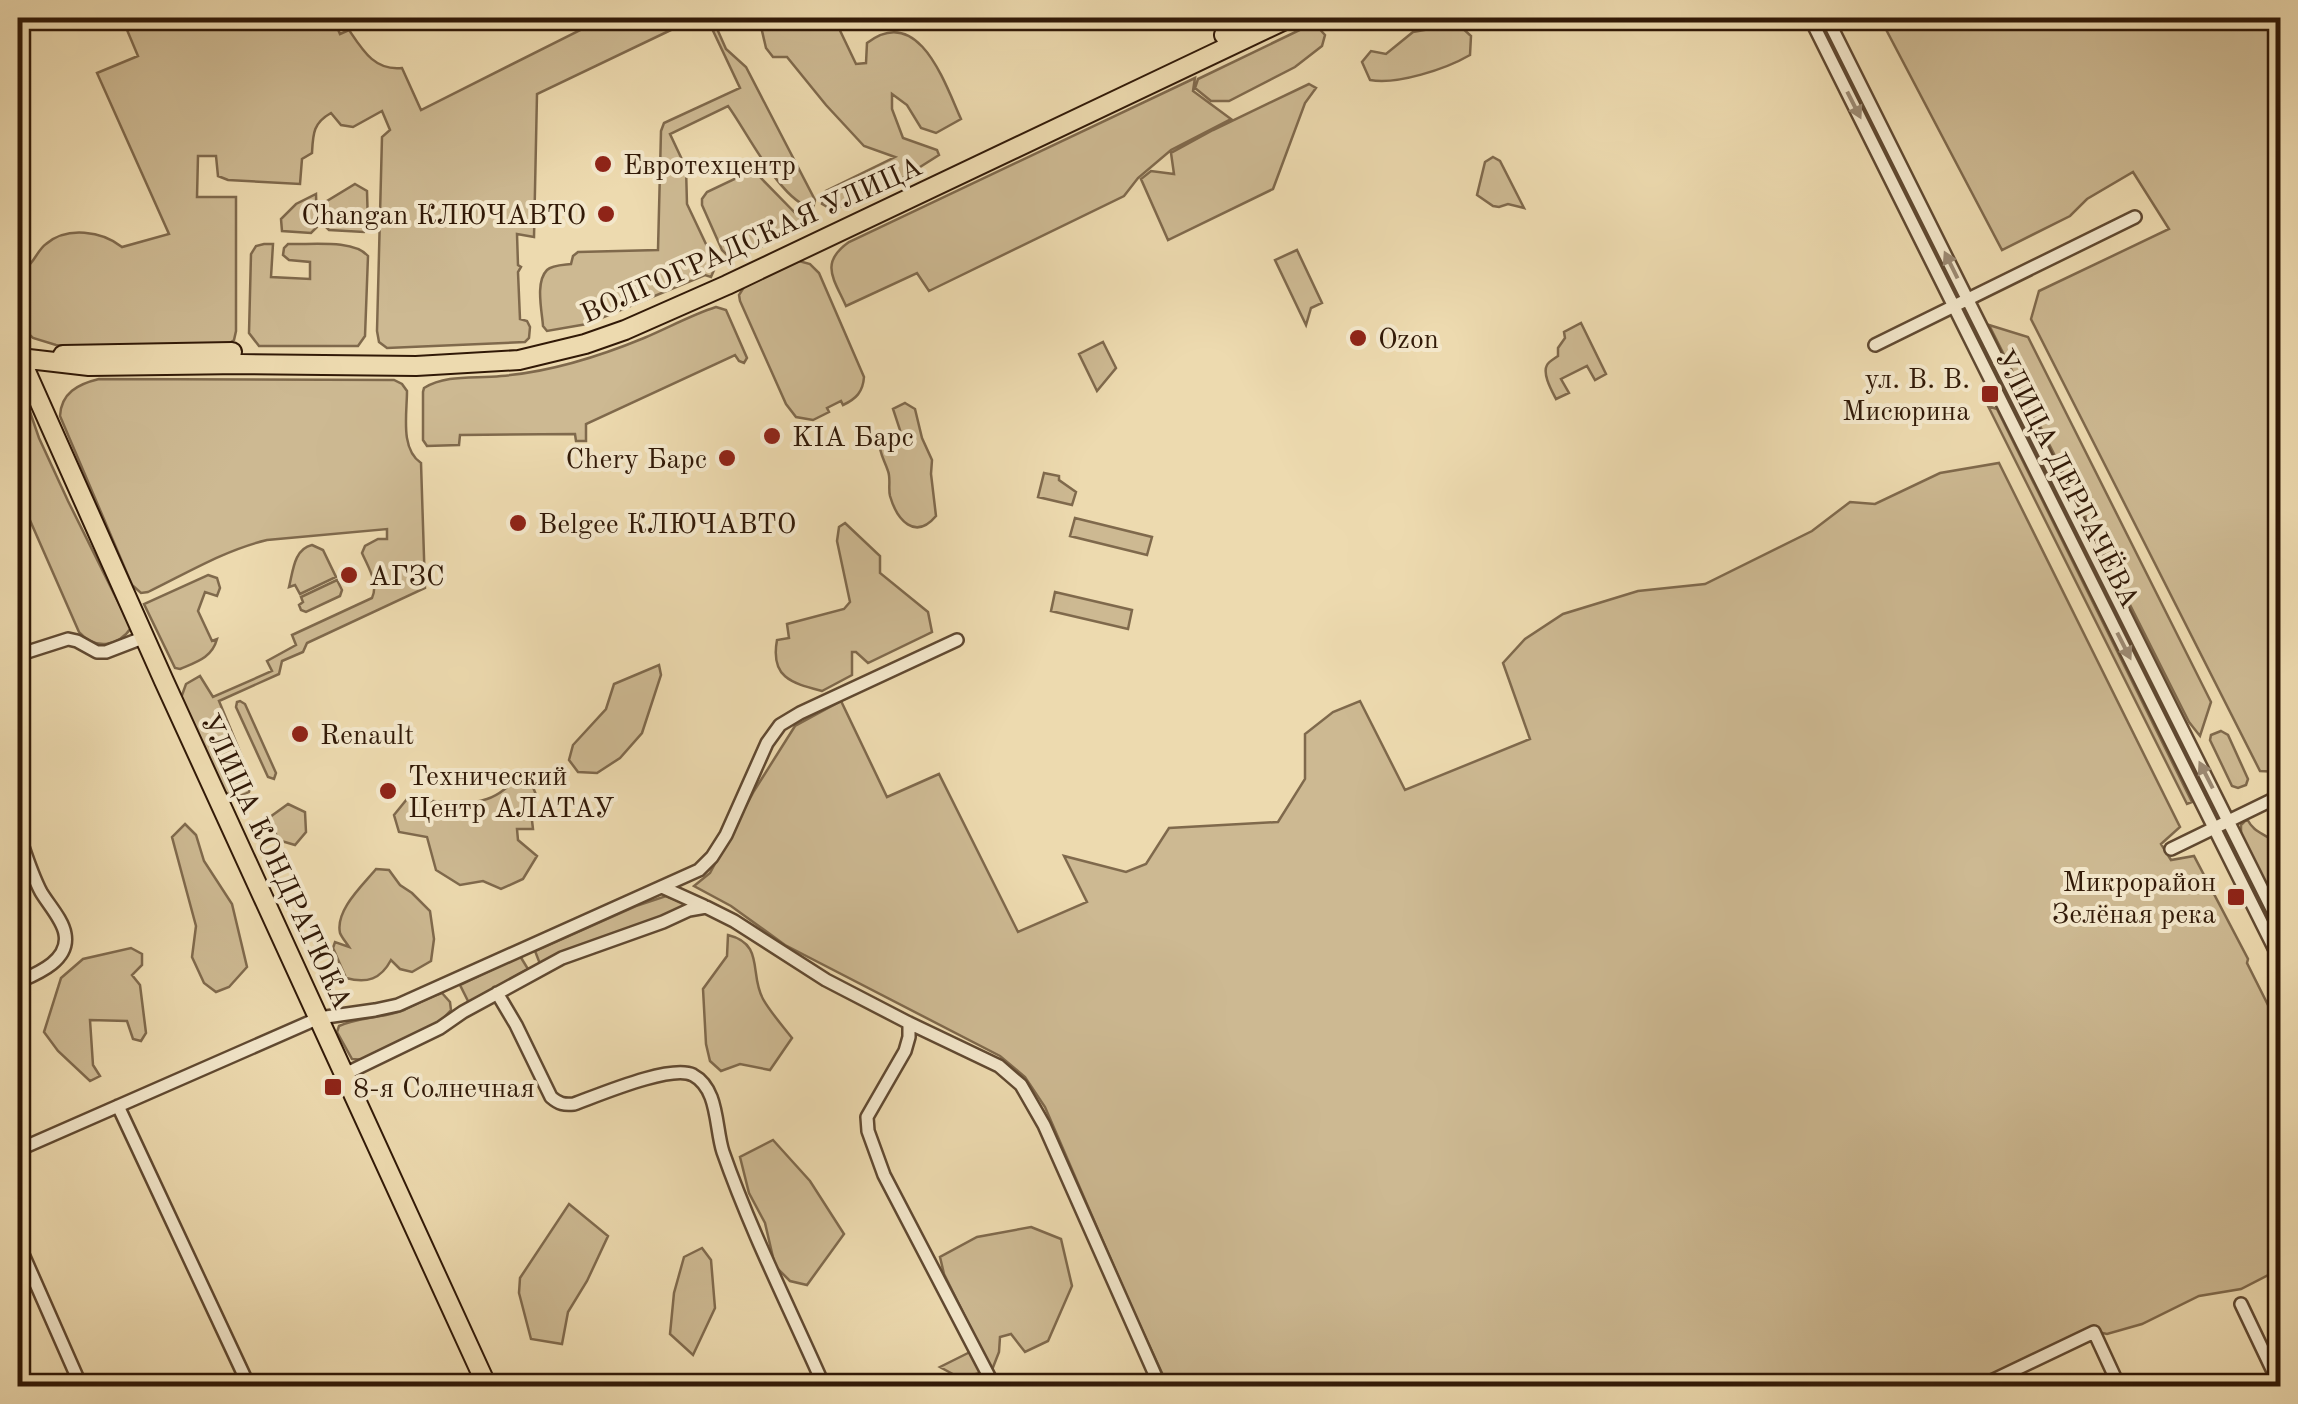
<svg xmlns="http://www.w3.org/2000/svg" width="2298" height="1404" font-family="'Old Standard TT',serif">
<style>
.green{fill:#cdb992;stroke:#7f694c;stroke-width:2.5}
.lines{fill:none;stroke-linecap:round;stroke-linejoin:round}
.minor-casing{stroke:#604931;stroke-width:16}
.primary-casing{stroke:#311907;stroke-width:22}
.minor{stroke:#f3e7cb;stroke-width:11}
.primary{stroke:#eddaaf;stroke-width:18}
.oneway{fill:#9c8a73}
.poi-dot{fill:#8f2418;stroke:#f3e7cb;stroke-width:4}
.labels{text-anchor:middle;stroke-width:8;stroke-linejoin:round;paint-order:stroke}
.poi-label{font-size:28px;fill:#311907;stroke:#f3e7cb;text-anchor:start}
.street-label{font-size:28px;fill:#311907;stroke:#f3e7cb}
</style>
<rect width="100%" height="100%" fill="#eddaaf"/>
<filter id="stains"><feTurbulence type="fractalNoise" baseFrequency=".002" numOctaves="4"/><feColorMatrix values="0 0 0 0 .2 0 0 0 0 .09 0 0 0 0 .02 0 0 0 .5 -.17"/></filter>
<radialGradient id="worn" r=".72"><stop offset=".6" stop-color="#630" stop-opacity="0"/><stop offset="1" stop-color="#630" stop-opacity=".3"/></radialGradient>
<path class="green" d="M122,18H333L340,34L349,30C363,51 375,71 402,68L421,110L598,21L597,18H696L537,94L534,237L517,234L518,265L521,267L518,272L520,319L527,321L530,327L529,338L525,342L387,348L379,342L377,331L382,137L390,130L382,111L353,127L341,125L331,113C313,123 313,134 312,153L302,159L300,184L228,180L218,176L216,156H198L197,197H236V331L234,340L225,347L56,345L33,338L18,324V259L31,263C36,257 40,248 46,244C67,226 102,231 122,247L169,234L97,73L138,56Z
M707,18H715L714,22L726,49L746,67L815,200L813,208C782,204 746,130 728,106L670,134L686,168L687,204L714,261V270L711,277L705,275L587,324L547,331L543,326C542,311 535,282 547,270C552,265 563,265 571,264L573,256L578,252L658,250L661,131L664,123L740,88Z
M759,18H834L856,64L866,63L867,43C919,3 945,84 961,119L936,133L921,128L907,105L892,94V109L903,138L937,150L939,155L890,186L833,210L822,204L826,191L895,157L864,146L826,105L787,57H773L766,48Z
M1880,18H2280V772L2260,771L2031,319L2039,291L2169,229L2133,172L2087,199L2070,216L2002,250Z
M1314,23L1325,35L1322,46L1295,67L1229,101H1211L1195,88L1198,79Z
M1458,24L1471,36L1470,55C1446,69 1397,85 1370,80L1362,62L1371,51L1386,54L1413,32Z
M1195,78L1193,91L1231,119L1171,150L1138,178L1124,196L929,291L917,273L846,306C834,279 819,263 849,242Z
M1309,84L1316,88L1305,103L1273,189L1168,240L1141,179L1151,171L1174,174L1171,153L1213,130Z
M1493,157L1500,161L1524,208L1508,204L1499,207L1493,206L1477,195L1485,162Z
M749,172L758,175L800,218L801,224L797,230L737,258H730L722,250L702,205V199L707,192Z
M355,184L367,191L368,226L364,232L329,230L326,227L327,201Z
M316,194L317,227L311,233L282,231L281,219L296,204Z
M264,244H273L271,277L310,279V262L289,260L283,255L284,248L288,244C310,245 353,239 368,256L365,336L358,346H259L249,333L251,254L256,246Z
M1297,250L1322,303L1311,308L1306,325L1275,260Z
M799,261L810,264L819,273L864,377C863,392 856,399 843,405L841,401L827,408L829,412L813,420L796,417L786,404L740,301L739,295L744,287Z
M716,307L726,310L747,358L744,363L739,361L735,355L586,424V441H576L575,434L460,435L459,445L427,446L423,440V392L424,388C447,374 475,379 501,376C550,372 598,357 644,338C668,328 691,315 716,307Z
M1581,323L1606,374L1595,380L1587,366L1561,379L1569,393L1556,399C1552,391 1542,374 1547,365C1549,361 1554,359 1558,356V348L1565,338L1564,332Z
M1989,325L2028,337L2211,702L2200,736L2189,722Z
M1103,342L1116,368L1097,391L1079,354Z
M99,379L394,380L402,384L407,391C407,414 400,449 421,463L425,588L307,643L303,652L282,661L279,674L219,701L252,781L249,792C239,797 234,798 225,792L181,698L186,684L200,676L213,697L272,671L267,661L296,645L292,635L372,598C379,583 368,567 362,553L365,546L378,539H387V529L267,540C225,550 187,573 148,592L141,593L132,585L60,416C61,393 78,384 99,379Z
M18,397L29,409L39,438L68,501L131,628C118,647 95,650 79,632L18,493Z
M905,403L915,409L922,438L932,460L931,474L936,516C915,541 897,520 890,496C888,488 891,479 888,471C884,459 879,453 879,440L900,430L893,409Z
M1988,406L1997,409L2192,802L2187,804Z
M1999,463L2180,827L2161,844L2171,860L2194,856L2248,959L2247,963L2280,1029V1269L2241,1289L2199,1296L2142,1324L2107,1334L2089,1330L1971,1386H1168L1131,1306L1045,1107L1025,1077L1000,1056L785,945L731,906L694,886L710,873L754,791L795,726L841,701L887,797L939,774L1018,932L1087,902L1064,856L1126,872L1146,864L1169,828L1278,822L1305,779V734L1333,712L1360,701L1405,790L1530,739L1503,663L1525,639L1563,614L1638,591L1705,584L1812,531L1850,502L1875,504L1940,473Z
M1044,473L1059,476V480L1076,492L1072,505L1038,497Z
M1075,518L1152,537L1147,555L1070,536Z
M845,523L880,556V573L928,612L932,632L868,663L856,652H852V675L822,691C792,683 770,678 777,640L789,638L787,624L844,609L850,602L837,541L839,527Z
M312,545L323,550L336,577L300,594L295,585L289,587C293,571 294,549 312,545Z
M208,575L217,578L220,588L217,596L205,592L198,611L212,641L217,639C212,658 196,662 180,669L175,668L144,604Z
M337,580L342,590L340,596L306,612L301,610L299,605L303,602L301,597Z
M1055,592L1132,610L1128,629L1051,611Z
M659,665L661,675L642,733L620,758L597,773L578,772L569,760L573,745L606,709L614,684Z
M240,701L245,704L276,773L274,779L268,777L236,707L237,702Z
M2221,731L2228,735L2248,779L2246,785L2238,788L2232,786L2210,740L2211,735Z
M530,780L537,797L531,812L533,829H517L518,840L537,856L523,879L501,889L483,881L460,885L436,870L427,837L399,832L394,815L407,799C433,799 461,808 487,799C507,793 505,781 530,780Z
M288,804L305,812L306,832L295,845L278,840L270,817Z
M2247,819C2254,832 2261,832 2272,840C2286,852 2280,895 2280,914L2241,834V825Z
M185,824L196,835L204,861L232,904L247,967L229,987L216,992L204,983L192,957L196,926L172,837Z
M376,869L389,870L400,885L412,893L430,911L434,939L431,961L412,972L400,969L391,960C381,979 367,984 346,978L333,948L335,942L349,947C346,942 342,938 340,933C335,910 363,885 376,869Z
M666,896L691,906L540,964L535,951L636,906Z
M728,935C765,944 749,974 763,999C771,1013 782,1025 792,1038L770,1070L740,1064L721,1071L710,1061L706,1044L703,989L727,956Z
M131,948L142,954V965L132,975L140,985L146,1033L141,1041L133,1039L127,1021L90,1020L93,1065L100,1076L90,1081L58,1051L44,1032L61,978L83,959Z
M520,956L528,969L469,1003L460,985Z
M442,993L450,1002L451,1010L438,1024L366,1060L352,1059L337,1032L339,1026C360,1017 383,1018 404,1010C417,1004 429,997 442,993Z
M773,1140L810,1181L844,1234L807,1285L790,1281L775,1266L765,1223L749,1193L740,1157Z
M569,1204L608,1236L587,1281L568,1312L562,1344L531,1339L519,1293L520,1278Z
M1031,1227L1061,1239L1072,1286L1048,1341L1025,1352L1011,1334L1000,1337L999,1352L992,1370L960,1378L940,1367L980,1347L944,1274L940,1257L977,1237Z
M702,1248L711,1260L715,1308L693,1355L670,1334L674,1293L684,1257Z"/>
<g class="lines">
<g class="minor-casing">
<path id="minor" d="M1810,18L2280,960
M1827,18L2280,925
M1875,345L2135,217
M18,655L68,639L77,641L97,652H106L145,637
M18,832C25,852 31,873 41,892C48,904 63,920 65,934C70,961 36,974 18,982
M2171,849L2280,796
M662,887L704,906
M497,993L516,1025L551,1097C559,1104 564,1105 574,1104C599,1095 671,1064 693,1075C719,1089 715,1128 723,1152C751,1232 790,1309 824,1386
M909,1023V1037L905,1051L867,1117L868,1131L884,1175L994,1386
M345,1074L440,1028L463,1012L562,958L663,922L689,910L706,907L734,921L826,980L909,1023L999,1066L1021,1085L1044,1125L1160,1386
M118,1106L249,1386
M18,1150L319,1018L375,1010L398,1005L699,870L712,857L726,835L767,743L780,725L800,713L957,640
M18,1243L81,1386
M2241,1304L2280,1386
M1981,1386L2094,1332L2119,1386"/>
</g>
<g class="primary-casing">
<path id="primary" d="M1224,35L1260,18
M63,355L232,352
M20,358L89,366L242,364L416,366L519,360L585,344L625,330L727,285L1289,18
M20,358L164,681L487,1386"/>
</g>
<use href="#minor" class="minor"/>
<use href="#primary" class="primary"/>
</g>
<defs><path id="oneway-solid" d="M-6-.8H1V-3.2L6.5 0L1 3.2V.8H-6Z" transform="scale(2.5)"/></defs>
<g class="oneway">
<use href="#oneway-solid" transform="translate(1854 105) rotate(63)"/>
<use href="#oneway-solid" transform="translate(1951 265) rotate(-116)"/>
<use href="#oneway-solid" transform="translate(2124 646) rotate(63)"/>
<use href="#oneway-solid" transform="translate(2206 775) rotate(-117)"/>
</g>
<g class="poi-dot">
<circle cx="603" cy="164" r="10"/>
<circle cx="606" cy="214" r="10"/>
<circle cx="1358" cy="338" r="10"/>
<rect x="1980" y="384" width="20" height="20" rx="5"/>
<circle cx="772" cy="436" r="10"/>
<circle cx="727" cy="458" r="10"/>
<circle cx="518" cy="523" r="10"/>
<circle cx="349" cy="575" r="10"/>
<circle cx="300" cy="734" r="10"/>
<circle cx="388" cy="791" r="10"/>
<rect x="2226" y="887" width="20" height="20" rx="5"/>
<rect x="323" y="1077" width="20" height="20" rx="5"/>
</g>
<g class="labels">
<g class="poi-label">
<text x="623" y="174">Евротехцентр</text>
<text x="586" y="224" text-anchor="end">Changan КЛЮЧАВТО</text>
<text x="1378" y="348">Ozon</text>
<text x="1970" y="388" text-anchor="end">ул. В. В.<tspan x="1970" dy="32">Мисюрина</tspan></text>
<text x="792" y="446">KIA Барс</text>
<text x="707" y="468" text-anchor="end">Chery Барс</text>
<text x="538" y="533">Belgee КЛЮЧАВТО</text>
<text x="369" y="585">АГЗС</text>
<text x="320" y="744">Renault</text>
<text x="408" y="785">Технический<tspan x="408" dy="32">Центр АЛАТАУ</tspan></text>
<text x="2216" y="891" text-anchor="end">Микрорайон<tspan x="2216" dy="32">Зелёная река</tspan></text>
<text x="353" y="1097">8-я Солнечная</text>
</g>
<g class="street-label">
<text transform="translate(751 239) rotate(-24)" y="10">ВОЛГОГРАДСКАЯ УЛИЦА</text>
<text transform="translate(2068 478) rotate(63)" y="10">УЛИЦА ДЕРГАЧЁВА</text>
<text transform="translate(277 861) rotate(65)" y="10">УЛИЦА КОНДРАТЮКА</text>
</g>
</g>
<rect width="2298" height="1404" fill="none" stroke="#eddaaf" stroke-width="60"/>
<rect x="20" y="20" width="2258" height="1364" fill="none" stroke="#311907" stroke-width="5"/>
<rect x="30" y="30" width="2238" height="1344" fill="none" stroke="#311907" stroke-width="2.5"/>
<rect width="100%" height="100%" filter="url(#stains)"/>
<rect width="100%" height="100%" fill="url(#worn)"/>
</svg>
